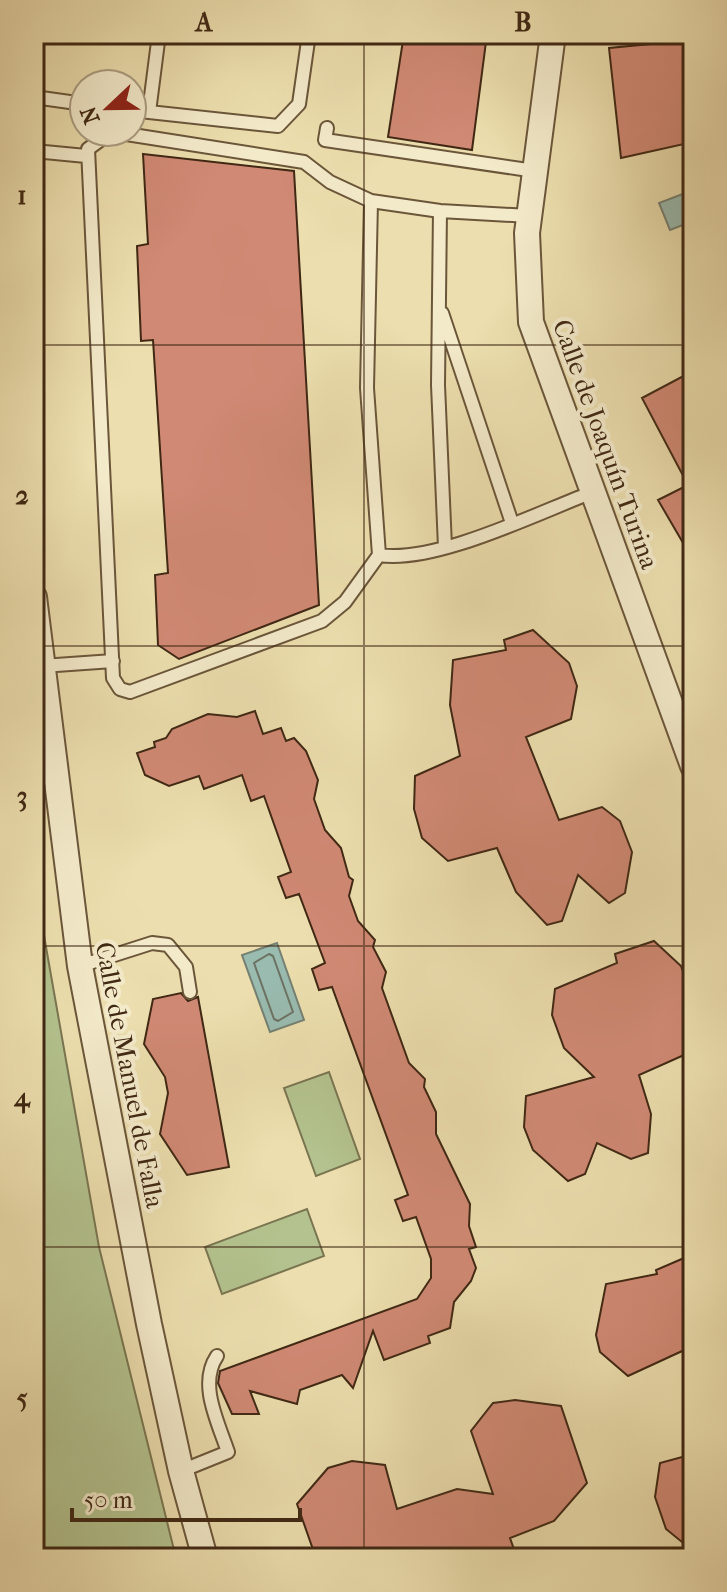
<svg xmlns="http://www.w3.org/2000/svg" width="727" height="1592" font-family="'IM FELL French Canon',serif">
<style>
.green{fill:#b3c28e;stroke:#7a7551;stroke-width:2}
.water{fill:#99bbb0;stroke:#758072;stroke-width:2}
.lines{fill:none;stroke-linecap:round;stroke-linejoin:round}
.shore{stroke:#6c7262;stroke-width:2}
.building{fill:#d08974;stroke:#402814;stroke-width:2}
.lane-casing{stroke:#6b563a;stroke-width:16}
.street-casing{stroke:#6b563a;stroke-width:28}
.lane{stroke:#f3eaca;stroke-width:12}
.street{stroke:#f3eaca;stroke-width:24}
.grid{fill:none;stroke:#402814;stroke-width:2;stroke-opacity:0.55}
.labels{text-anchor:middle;stroke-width:8;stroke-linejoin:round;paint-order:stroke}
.street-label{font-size:26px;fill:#402814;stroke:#f3eaca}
.neatline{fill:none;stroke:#402814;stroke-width:3}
.grid-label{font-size:26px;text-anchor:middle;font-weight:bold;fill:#402814}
</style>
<rect width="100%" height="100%" fill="#ecdeae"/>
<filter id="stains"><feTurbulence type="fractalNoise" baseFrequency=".0025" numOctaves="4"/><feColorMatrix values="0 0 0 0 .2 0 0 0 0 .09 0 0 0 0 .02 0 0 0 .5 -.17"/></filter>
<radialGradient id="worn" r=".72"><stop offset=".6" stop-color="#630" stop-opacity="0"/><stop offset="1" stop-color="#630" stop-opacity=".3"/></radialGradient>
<path class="green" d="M34,860L40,913L99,1247L176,1558H34Z
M329,1072L360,1159L316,1176L284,1088Z
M307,1209L324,1256L222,1294L205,1247Z"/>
<path class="water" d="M693,190V221L670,230L659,203Z
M277,943L304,1020L270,1032L242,955Z"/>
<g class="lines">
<path class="shore" d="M269,954L273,956L293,1012L278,1021L274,1019L254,963Z"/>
</g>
<path class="building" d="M404,34H487L472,150L388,137Z
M693,40V105L686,107L693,142L621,158L609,48Z
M143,154L294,171L319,605L179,659L158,645L155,575L168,573L153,340L141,341L137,246L148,244Z
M693,371V560L658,500L688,485L642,398Z
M533,630L569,663L577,686L571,719L526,737L559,820L602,807L620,821L632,852L625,893L609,903L578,875L562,921L547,925L516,892L497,848L448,861L422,838L414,809L415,776L460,756L450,705L453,660L506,650L504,640Z
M255,711L263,734L281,728L286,741L294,738L306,751L318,780L314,799L325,830L341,848L349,877L353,880L349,896L358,921L375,940L373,947L386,972L382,988L409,1063L425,1079L424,1087L436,1112V1134L470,1204L469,1226L476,1247L469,1249L476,1268L471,1281L454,1302L450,1328L428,1336L430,1343L384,1360L373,1331L353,1388L342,1375L300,1390L297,1404L250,1391L259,1414H232L218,1383L220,1371L417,1299L431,1278V1259L416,1217L403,1221L395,1200L408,1195L332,987L319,990L312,969L325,963L299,894L286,898L278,877L291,872L264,796L251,801L242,775L204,789L199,776L169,786L145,775L137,753L155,747L154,742L166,738L172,729L208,714L237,717Z
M654,941L681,966L693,1000V1051L639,1075L651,1114L648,1153L631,1159L597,1143L585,1174L568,1181L533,1150L524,1127L526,1096L594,1077L564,1048L552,1015L555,989L617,963L615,954Z
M181,993L188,1001L198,997L229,1167L187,1175L160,1134L168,1093L165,1077L144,1044L153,999Z
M684,1258L693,1268V1346L628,1376L600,1352L596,1335L606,1284L657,1274L656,1270Z
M515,1400L561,1406L587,1483L554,1521L510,1538L517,1558H316L297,1504L328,1468L352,1461L385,1465L397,1509L457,1489L493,1494L471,1431L493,1403Z
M693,1454V1551L666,1529L655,1497L660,1463Z"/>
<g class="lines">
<g class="lane-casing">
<path id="lane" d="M34,97L84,104
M132,110L149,112L159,34
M149,112L278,126L299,104L309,34
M327,128L325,140L535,171
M34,151L86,156
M371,201L367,388L379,555L345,602L322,621L130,692L120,689L113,678L88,149L107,135L120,133L304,162L330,182L371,201L440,211L529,216
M440,211L438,385L445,547
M442,313L512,523
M379,555C435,564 537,513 593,492
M42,666L113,661
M80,966L152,943L168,945L186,967L190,992
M181,1471L228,1452C218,1422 198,1384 217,1356"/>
</g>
<g class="street-casing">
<path id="street" d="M553,34L527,233L531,322L693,766
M34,597L80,966L149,1324L181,1471L205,1558"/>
</g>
<use href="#lane" class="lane"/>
<use href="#street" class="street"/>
</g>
<path class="grid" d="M364,34V1558M34,345H693M34,646H693M34,946H693M34,1247H693"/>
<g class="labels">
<g class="street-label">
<text transform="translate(606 444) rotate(70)" y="9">Calle de Joaquín Turina</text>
<text transform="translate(130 1075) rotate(79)" y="9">Calle de Manuel de Falla</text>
</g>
</g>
<rect width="727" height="1592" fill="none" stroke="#ecdeae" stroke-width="88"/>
<g transform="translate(108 108) rotate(248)"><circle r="38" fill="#f3eaca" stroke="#ab9c81" stroke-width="2"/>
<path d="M0-6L14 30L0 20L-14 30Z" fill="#8f2418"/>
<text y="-12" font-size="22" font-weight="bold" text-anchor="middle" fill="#402814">N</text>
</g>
<path d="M72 1508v12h228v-12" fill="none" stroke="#402814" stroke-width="4"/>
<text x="84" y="1508" font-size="24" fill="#402814" stroke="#f3eaca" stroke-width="6" paint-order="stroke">50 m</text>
<rect x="44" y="44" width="639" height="1504" class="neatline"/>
<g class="grid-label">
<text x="204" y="31">A</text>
<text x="523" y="31">B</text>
<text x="22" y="204">1</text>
<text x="22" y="504">2</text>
<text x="22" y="805">3</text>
<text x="22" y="1106">4</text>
<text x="22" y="1407">5</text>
</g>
<rect width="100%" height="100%" filter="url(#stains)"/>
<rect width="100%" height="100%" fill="url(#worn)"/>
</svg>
